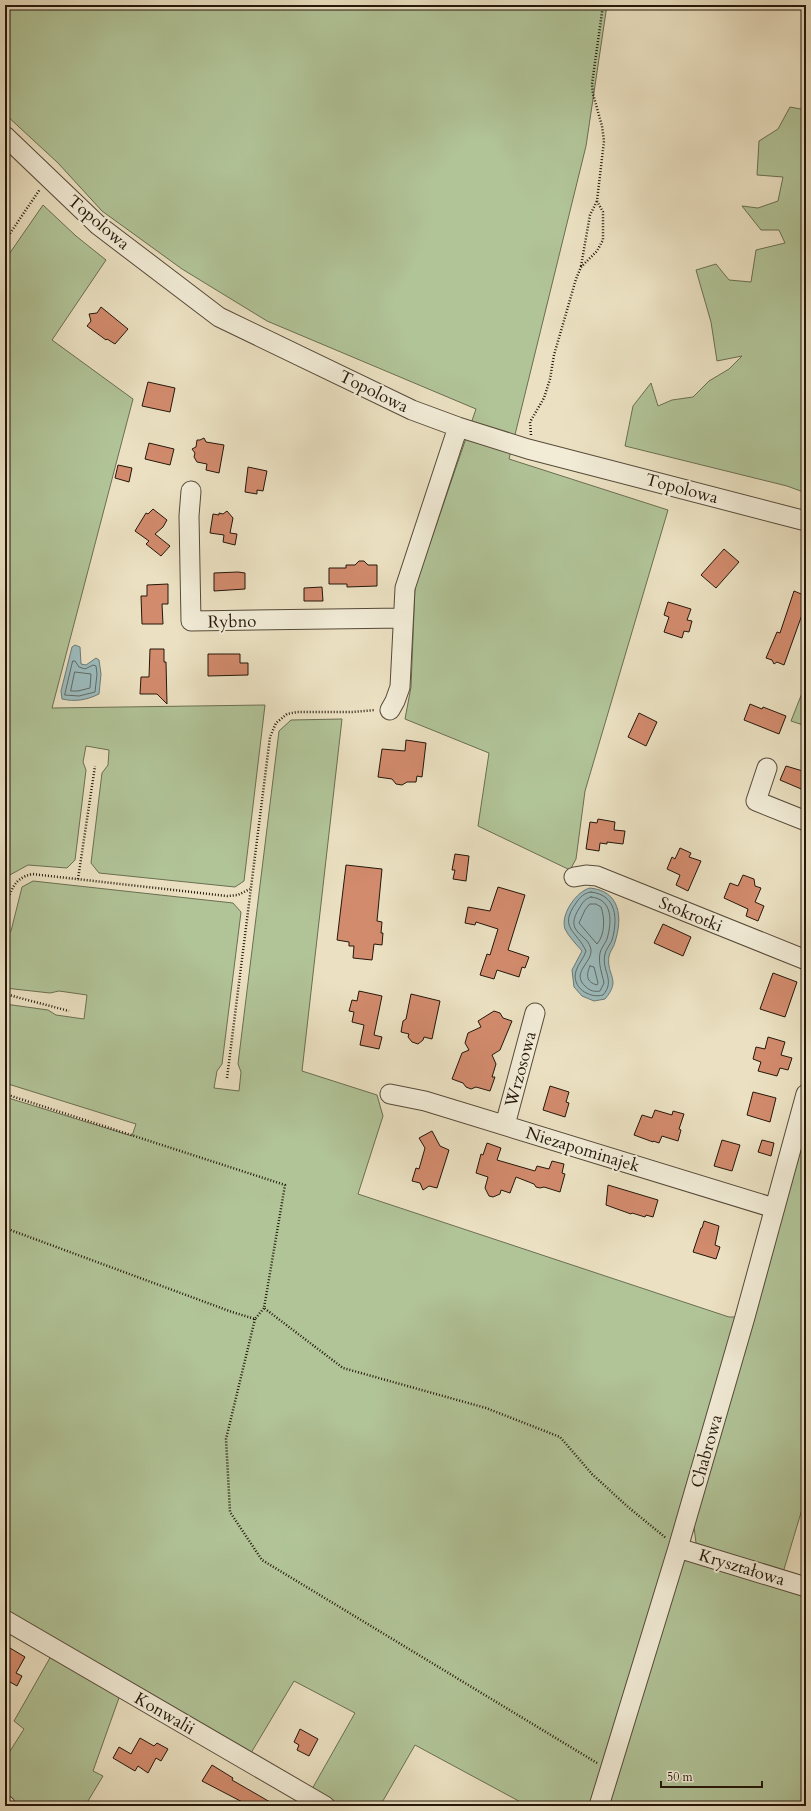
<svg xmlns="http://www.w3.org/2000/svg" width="811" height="1811" font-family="Cardo,serif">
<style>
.green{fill:#b1c498;stroke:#6a6e52}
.water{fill:#9cbbbd;stroke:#6c7976}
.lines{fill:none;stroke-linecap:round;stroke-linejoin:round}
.shore{stroke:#606964;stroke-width:1}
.building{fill:#d28b6d;stroke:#24170b}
.minor-casing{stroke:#564a39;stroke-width:21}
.path{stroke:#24170b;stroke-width:2.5;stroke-dasharray:1 2;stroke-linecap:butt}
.minor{stroke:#f2ecd7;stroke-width:19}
.labels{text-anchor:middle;stroke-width:4;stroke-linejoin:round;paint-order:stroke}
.street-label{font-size:17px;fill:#24170b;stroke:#f2ecd7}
</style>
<rect width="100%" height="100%" fill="#ebe1c2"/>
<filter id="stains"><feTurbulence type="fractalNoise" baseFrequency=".005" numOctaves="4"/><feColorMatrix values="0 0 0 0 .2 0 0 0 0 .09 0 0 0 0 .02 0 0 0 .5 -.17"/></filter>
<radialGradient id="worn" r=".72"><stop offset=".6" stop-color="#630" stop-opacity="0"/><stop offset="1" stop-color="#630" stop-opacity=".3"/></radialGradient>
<path class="green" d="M5,5H607L586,146L509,459L668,510L585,791L576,859L570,870L478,826L489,753L405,719L411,687L415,587L476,409L267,321L182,269L102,211L58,163L5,114Z
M790,107L806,110V493L787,486L625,446L633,406L651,383L658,406L672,400L693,397L709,381L729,369L742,356L717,361L711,322L696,270L716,264L729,280L751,282L756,250L785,243L779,230H761L742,206L758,208L778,201L783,177L757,175L759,141L778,129Z
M43,205L76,236L106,260L52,340L133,399L52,708L265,705L244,881L235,887L99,873L91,863L102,773L108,765L109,750L86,746L83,762L86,770L75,860L67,868L28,865L8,876L5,888V260Z
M806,683V726L791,721Z
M342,719L302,1071L377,1095L383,1116L358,1194L729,1317H737L596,1806H528L415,1745L380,1806H343L312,1789L355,1713L294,1681L251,1753L5,1611V1536L9,1528L5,1526V1097L132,1136L136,1124L5,1083V1004L48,1010L56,1015L84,1019L87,995L59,991L50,993L5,988V936L11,931L22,887L33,881L233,903L241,912L222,1064L217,1071L214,1088L239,1091L241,1072L238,1064L279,731L291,720Z
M806,1132V1496L779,1586L806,1595V1806H606L679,1562L692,1559L710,1564L714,1549L696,1543L693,1519Z
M51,1656L120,1695L93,1771L103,1776L85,1806H13L5,1801V1759L24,1729L14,1721Z"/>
<path class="water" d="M75,645L80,647L81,664L86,665L96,658L99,660L101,674L99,694C87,700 75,702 62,699L61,691L72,647Z
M590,888C620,891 623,917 615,942C614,947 610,951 609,956C606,976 622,979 605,999L594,1001L582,996L574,987L572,970L582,951C576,944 569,937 565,929C560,914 577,891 590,888Z"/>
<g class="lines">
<path class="shore" d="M73,661H75L79,667L85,669L93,665L96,666L97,674L95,692L79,696L65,695Z
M75,672L91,674L90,688L78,691H71Z
M591,892C617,895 618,919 612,940C610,945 606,949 605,954C601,971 616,980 603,995C589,999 571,987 576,971C578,964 584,958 586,951C577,931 558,928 576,903C580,897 584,893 591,892Z
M591,897C613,899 612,922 607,939C605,944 601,948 600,953C598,964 602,973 604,983L600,991C595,992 590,991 586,987C570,973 592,963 591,950C589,933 562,934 580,907C582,903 586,898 591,897Z
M590,904H596L601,907C605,918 605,935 597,944L579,923L585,910Z
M590,966L594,967L598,983L597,985C586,982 586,975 590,966Z"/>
</g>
<path class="building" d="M101,307L128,329L115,344L107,339L106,340L87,326L91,321L89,314L97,313Z
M148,382L175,388L170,412L142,406Z
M204,438L206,442L224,445L219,473L206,470L207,464L197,462L194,457L195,453L192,449L196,447L197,440H200Z
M149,443L174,449L170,465L145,459Z
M118,465L132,468L129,482L115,478Z
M248,467L267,471L263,491L257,490V494L245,492Z
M153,509L167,520L163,527L155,534L170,546L161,556L146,544L149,541L135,531L146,513L148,514Z
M227,511L233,518L230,533L237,534L235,545L223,542L224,535L210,533L213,514L219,515V513L223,514Z
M724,549L739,562L716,588L701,575Z
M359,561H364L368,565H377V586L347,587V584H329V568H346V565H355Z
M238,572L245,573V589L214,591V573Z
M168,584V604H162L163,624H142L141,596H147V585Z
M322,587L323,601H304V588Z
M794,591L806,596V613L803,612L784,665L777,662L774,664L772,660L766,658L777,632L780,633Z
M668,602L691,609L687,620L692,621L689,632L684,631L682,638L664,632L669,617L664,615Z
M150,649H164V662H166L167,704L157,694H140L141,677H149Z
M208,654H240V663H248V675L208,676Z
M750,704L762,709L763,707L786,716L779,734L744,720Z
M639,713L657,722L646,746L628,737Z
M406,740L426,743L422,777L417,776L416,782H407L402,785L396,784L392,779L378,777L382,749L405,751Z
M786,766L806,772V791L780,780Z
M598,819L615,822L614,830L625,831L623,844L607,842V844L600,843L599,851L586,849L590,822L597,823Z
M680,848L691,853L689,857L701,861L688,891L676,885L680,875L667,869L672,857L675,859Z
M455,854L469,856L466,881L453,879L455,870H452Z
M346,865L382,869L377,921L382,922L381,933H383L382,945L374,944L372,960L353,958L354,946H349V942L337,940Z
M743,875L754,879L755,886L761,888L755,902L764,906L758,921L746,916L748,909L724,898L730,883L738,886Z
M498,887L525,895L508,950L529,957L525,968L522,967L519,977L497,970L494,979L480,975L487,954L490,955L498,929L476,922L475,925L465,923L468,907L490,911Z
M663,924L691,937L683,956L654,943Z
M773,973L797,982L785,1017L760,1009Z
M359,991L382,996L374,1035L382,1037L379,1049L360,1045L364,1025L352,1022L354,1012L349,1011L352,1000L357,1001Z
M411,994L440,1001L432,1039L424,1037L423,1040L418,1044L412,1042L408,1037L409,1034L401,1032L403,1021L406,1019Z
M494,1011L500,1013L503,1018L512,1021L500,1050L492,1055L496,1064L492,1077H495L490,1091L476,1087L471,1089L466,1087L463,1083L452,1079L462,1053L469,1050L465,1043L468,1033L481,1027L478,1021Z
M768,1037L785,1042L781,1055L792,1058L788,1070L780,1068L777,1076L758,1071L761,1062L753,1059L756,1047L765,1049Z
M550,1086L569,1092L566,1102L569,1103L565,1117L543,1110Z
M753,1092L776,1098L770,1122L747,1115Z
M655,1110L672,1115L673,1111L684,1114L679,1129L681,1130L678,1141L662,1136L659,1143L653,1141V1142L634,1135L642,1115L652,1118Z
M432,1131L440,1146L449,1150L437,1188L429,1186L423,1190L420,1183L412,1181L416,1168L419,1169L425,1148L419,1138Z
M722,1140L740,1145L732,1171L714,1166Z
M762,1140L774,1143L771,1156L758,1152Z
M487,1143L501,1148L497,1160L535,1171L537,1166L549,1169L552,1161L564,1164L562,1173L565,1174L560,1192L544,1187L540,1188L536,1187L534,1184L516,1177L510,1193L501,1190L500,1194L493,1197L489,1196L485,1188L488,1177L476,1173L481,1154L483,1155Z
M608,1185L658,1200L653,1217L646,1215L645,1217L632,1213L631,1214L606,1205Z
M704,1221L719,1226L715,1245L720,1247L716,1259L693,1252L701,1228H702Z
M5,1645L25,1657L16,1673L22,1676L17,1686L10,1682L5,1692Z
M300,1729L318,1739L309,1756L297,1750L299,1745L294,1742Z
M140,1738L154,1746L157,1743L168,1749L161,1761L156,1758L148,1773L138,1766L135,1771L113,1758L119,1747L131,1754Z
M212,1765L233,1778L232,1780L277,1806H250L202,1781Z"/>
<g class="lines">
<g class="minor-casing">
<path id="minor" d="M5,136L98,225L219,317L412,410L458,427L528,449L806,521
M191,491L189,516L191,621L403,618
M390,710L395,701L400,687L405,588L458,427
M767,768L756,801L806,821
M574,877L586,875L597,876L806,960
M390,1094L425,1101L774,1208
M505,1125L535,1013
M678,1548L806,1587
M5,1620L325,1806
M5,1805L6,1806
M599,1806L678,1548L745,1317L806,1094"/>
</g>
<path class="path" d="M5,241L40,189
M581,266L590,215L597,201
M531,435L530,422L544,398L550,379L554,355L576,279L581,267L597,251L603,240V212L597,201L604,141L602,126L593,94L592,84L603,5
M78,879L95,766
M5,909C11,892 12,879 32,874L227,896L238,895L250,889
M5,994L69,1011
M227,1078L270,737L276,723L287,714L297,712H352L375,710
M5,1094L285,1185L264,1308L343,1368L486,1408L560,1437L592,1474L628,1507L666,1538
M5,1228L232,1312L255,1319L264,1308
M255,1319L226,1439L230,1512L262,1560L597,1763"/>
<use href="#minor" class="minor"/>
</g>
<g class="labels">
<g class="street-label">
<text transform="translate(99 222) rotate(40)" y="6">Topolowa</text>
<text transform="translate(374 391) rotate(26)" y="6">Topolowa</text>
<text transform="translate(682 488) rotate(15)" y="6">Topolowa</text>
<text transform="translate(232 621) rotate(-1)" y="6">Rybno</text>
<text transform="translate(691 914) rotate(22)" y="6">Stokrotki</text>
<text transform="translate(520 1069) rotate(-75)" y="6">Wrzosowa</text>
<text transform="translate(583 1149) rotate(17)" y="6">Niezapominajek</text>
<text transform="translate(706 1451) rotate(-74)" y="6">Chabrowa</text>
<text transform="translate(742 1567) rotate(17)" y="6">Kryształowa</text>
<text transform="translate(165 1713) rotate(30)" y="6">Konwalii</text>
</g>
</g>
<rect width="811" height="1811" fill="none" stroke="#ebe1c2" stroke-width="20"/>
<rect x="6" y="6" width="799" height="1799" fill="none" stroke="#24170b" stroke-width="2"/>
<rect x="10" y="10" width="791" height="1791" fill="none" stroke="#24170b"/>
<path d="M661 1781v6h101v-6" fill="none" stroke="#24170b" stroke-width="2"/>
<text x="667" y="1781" font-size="12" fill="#24170b" stroke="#f2ecd7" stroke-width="3" paint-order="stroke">50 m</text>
<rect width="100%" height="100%" filter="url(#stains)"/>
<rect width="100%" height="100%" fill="url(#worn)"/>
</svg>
